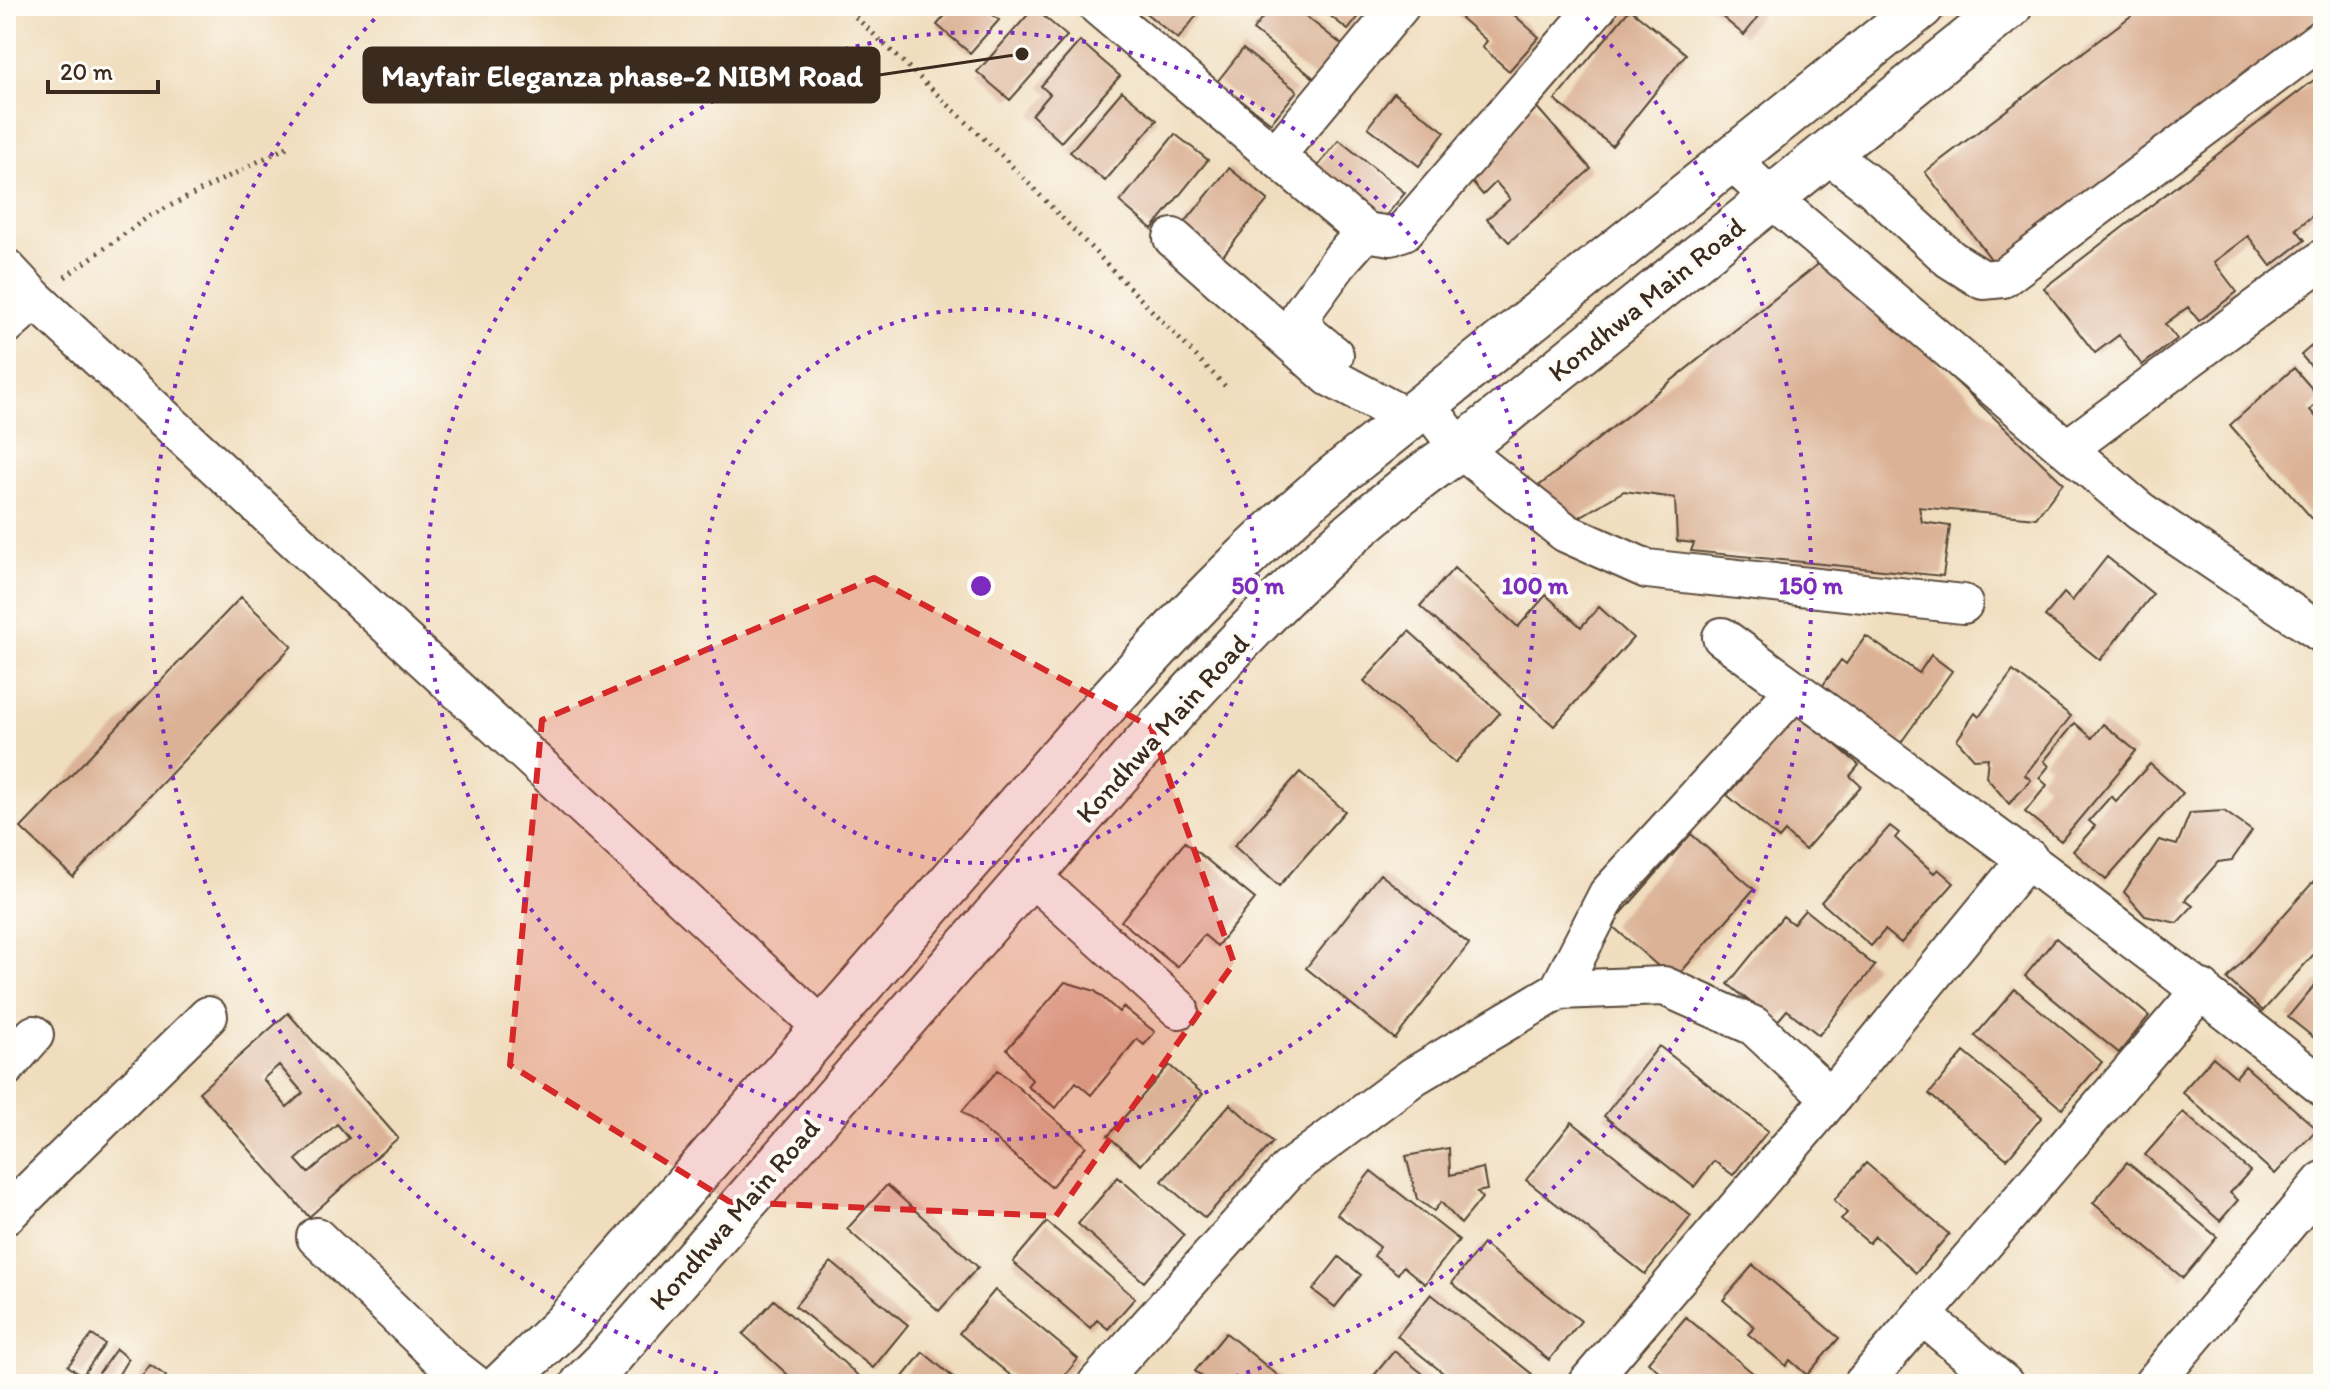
<svg xmlns="http://www.w3.org/2000/svg" width="2329" height="1390" font-family="Itim,sans-serif">
<style>
.building{fill:#dbb296;fill-rule:evenodd}
.lines{fill:none;stroke-linecap:round;stroke-linejoin:round}
.minor-casing{stroke:#564536;stroke-width:42}
.major-casing{stroke:#564536;stroke-width:48}
.path{stroke:#564536;stroke-width:5;stroke-dasharray:2 6;stroke-linecap:butt}
.minor{stroke:#fff;stroke-width:38}
.major{stroke:#fff;stroke-width:44}
.marked{fill:#d62828;fill-opacity:0.2;stroke:#d62828;stroke-width:6;stroke-dasharray:16 10;stroke-linejoin:round}
.ring{fill:none;stroke:#7b2cbf;stroke-width:4;stroke-dasharray:4 8}
.labels{text-anchor:middle;stroke-width:8;stroke-linejoin:round;paint-order:stroke}
.street-label{font-size:28px;fill:#3b2a1e;stroke:#fdfcf7}
.centre{fill:#7b2cbf;stroke:#fdfcf7;stroke-width:4}
.ring-label{font-size:24px;text-anchor:middle;font-weight:bold;fill:#7b2cbf;stroke:#fdfcf7;stroke-width:8;stroke-linejoin:round;paint-order:stroke}
.leader{fill:none;stroke:#3b2a1e;stroke-width:3}
.callout-dot{fill:#3b2a1e;stroke:#fdfcf7;stroke-width:3}
.callout{fill:#3b2a1e;stroke:#3b2a1e;stroke-width:3}
.callout-label{font-size:30px;text-anchor:middle;font-weight:bold;fill:#fff}
</style>
<rect width="100%" height="100%" fill="#fdfcf7"/>
<filter id="ink" filterUnits="userSpaceOnUse"><feTurbulence type="fractalNoise" baseFrequency=".0125" numOctaves="2"/><feDisplacementMap in="SourceGraphic" scale="16" xChannelSelector="R" yChannelSelector="G"/><feConvolveMatrix kernelMatrix="1 2 1 2 8 2 1 2 1" color-interpolation-filters="sRGB"/></filter>
<filter id="wash" filterUnits="userSpaceOnUse"><feTurbulence type="fractalNoise" baseFrequency=".006" numOctaves="4" result="noise"/><feDisplacementMap in="SourceGraphic" scale="32" xChannelSelector="R" yChannelSelector="G"/><feGaussianBlur stdDeviation="1.8" result="paint"/><feColorMatrix in="noise" values="0 0 0 0 0 0 0 0 0 0 0 0 0 0 0 0 0 1.4 0 .05"/><feComposite in="paint" operator="in"/></filter>
<g filter="url(#wash)">
<rect width="100%" height="100%" fill="#f0ddbd"/>
<g id="blocks">
<path class="building" d="M953,6H991L987,10L999,20L970,53L937,25Z
M1137,6H1204L1178,39Z
M1272,6H1293L1346,48L1319,82L1253,30Z
M1318,6H1367L1348,30Z
M1457,6H1504L1539,37L1509,71L1482,47L1487,41L1453,11Z
M1709,6H1767L1744,35Z
M2144,6H2323V21L1997,267L1925,172Z
M1034,8L1067,36L1010,100L977,72Z
M1630,9L1686,54L1612,146L1555,100Z
M1080,41L1120,76L1061,142L1032,115L1050,94L1041,86Z
M1243,49L1297,91L1271,123L1217,82Z
M2323,73V223L2316,213L2296,229L2305,240L2271,266L2248,236L2214,262L2237,292L2199,321L2188,307L2165,324L2177,339L2142,365L2119,335L2095,353L2044,288Z
M1122,91L1157,120L1105,181L1070,152Z
M1394,93L1445,132L1419,166L1368,127Z
M1534,104L1591,169L1509,242L1487,219L1510,199L1496,182L1483,195L1465,174Z
M1175,134L1208,160L1152,229L1120,202Z
M1339,140L1405,193L1379,224L1314,171Z
M1229,168L1268,200L1221,258L1182,226Z
M1826,258L2063,483L2036,518L1919,507L1922,522L1950,526L1943,576L1691,551L1694,543L1677,541L1675,498L1624,491L1566,525L1535,489Z
M2323,336V380L2301,355Z
M2294,368L2321,399L2310,410L2323,425L2320,433L2323,436V531L2230,425Z
M2107,557L2153,594L2100,660L2045,616L2064,593L2072,601Z
M1454,568L1518,627L1546,595L1581,627L1599,607L1633,638L1554,726L1420,606Z
M241,597L292,646L73,877L21,828Z
M1409,631L1500,713L1455,763L1364,681Z
M1866,636L1919,673L1931,655L1952,671L1897,748L1816,695L1841,660L1846,664Z
M2013,671L2071,716L2025,775L2031,780L2009,804L1986,777L1988,758L1974,759L1957,740L1975,713L1979,717Z
M1799,713L1859,765L1850,776L1861,786L1805,850L1785,832L1779,839L1727,795Z
M2075,723L2092,738L2103,724L2136,751L2061,841L2025,812L2047,785L2039,778L2049,766L2044,761Z
M2150,764L2183,793L2106,880L2073,851L2095,826L2089,821L2111,796L2116,801Z
M1300,772L1345,811L1279,886L1234,846Z
M2224,811L2252,831L2232,860L2218,862L2185,900L2193,906L2177,923L2145,916L2124,892L2159,840L2177,845L2190,813Z
M1890,826L1899,833L1895,838L1934,873L1938,869L1954,883L1901,943L1885,930L1871,946L1821,902Z
M1691,834L1754,889L1674,980L1611,925Z
M1185,842L1255,899L1217,946L1204,935L1177,967L1121,921Z
M1380,874L1469,944L1395,1039L1306,968Z
M2313,882L2323,890V944L2263,1011L2227,979Z
M1805,910L1875,966L1819,1035L1787,1010L1776,1023L1728,984L1783,916L1793,924Z
M2056,938L2149,1016L2119,1053L2025,976Z
M2323,975V1045L2288,1017Z
M1065,982L1095,991L1119,1012L1123,1007L1155,1032L1144,1045L1137,1039L1091,1095L1076,1082L1056,1108L1027,1086L1032,1080L1007,1049Z
M2015,989L2102,1062L2062,1109L1975,1036Z
M288,1013L398,1138L309,1217L199,1092ZM279,1065L303,1093L287,1107L263,1079ZM337,1124L349,1138L308,1173L296,1160Z
M1659,1046L1768,1131L1733,1175L1714,1161L1694,1187L1604,1116Z
M1964,1052L2042,1117L2007,1159L1929,1094Z
M2213,1057L2236,1077L2245,1066L2317,1129L2275,1174L2182,1092Z
M1169,1065L1203,1094L1141,1165L1108,1136Z
M998,1070L1086,1146L1051,1187L962,1111Z
M1230,1104L1273,1142L1205,1218L1162,1181Z
M2183,1112L2250,1171L2230,1193L2238,1200L2220,1221L2145,1155Z
M1572,1122L1691,1216L1645,1274L1526,1180Z
M1449,1148L1450,1175L1483,1168L1487,1190L1477,1192L1482,1198L1461,1224L1441,1202L1434,1211L1417,1199L1406,1156Z
M2127,1162L2217,1237L2183,1278L2093,1203Z
M1866,1163L1949,1234L1916,1273L1875,1236L1869,1243L1841,1220L1847,1213L1834,1200Z
M1371,1171L1459,1240L1425,1284L1403,1266L1398,1274L1374,1256L1380,1247L1337,1214Z
M1118,1177L1184,1235L1144,1282L1078,1224Z
M887,1185L978,1267L939,1311L847,1229Z
M1047,1222L1135,1298L1108,1329L1097,1320L1090,1328L1013,1262Z
M1483,1244L1581,1321L1549,1360L1452,1283Z
M1339,1257L1361,1275L1335,1307L1313,1290Z
M831,1262L908,1325L873,1368L795,1306Z
M1753,1265L1839,1338L1807,1375L1790,1360L1786,1366L1748,1334L1755,1327L1723,1300Z
M995,1290L1078,1359L1058,1384H1021L959,1333Z
M1431,1294L1532,1374L1524,1384H1457L1397,1336Z
M774,1300L862,1379L858,1384H798L743,1334Z
M1686,1317L1766,1384H1674L1648,1362Z
M1226,1333L1286,1382L1285,1384H1211L1195,1371Z
M92,1335L105,1344L82,1376L68,1366Z
M116,1349L128,1359L113,1384H91Z
M1394,1351L1436,1384H1367Z
M923,1352L961,1384H897Z
M150,1365L166,1376L160,1384H136Z"/>
</g>
</g>
<g filter="url(#ink)">
<use href="#blocks" fill-opacity="0" stroke="#564536" stroke-width="2"/>
<g class="lines">
<g class="minor-casing">
<path id="minor" d="M1098,6L1365,232L1391,236L1404,231L1598,6
M1826,153L1873,188L1950,259L1983,280L2003,278L2323,38
M1275,156L1400,6
M1730,159L1771,198L2140,511L2323,634
M1173,238L1330,377L1409,419
M6,268L35,299L823,1028
M6,325L35,299
M1334,355L1306,332L1302,313L1342,258L1365,232
M1426,405L1460,449L1566,533L1647,569L1963,604
M2067,449L2323,259
M1722,637C1924,784 2127,930 2323,1087
M1030,875L1179,1009
M1559,990L1608,894L1795,690
M6,1067L34,1035
M6,1215L208,1016
M316,1237L442,1359L474,1384
M1922,1315L2004,1384
M1097,1384L1288,1170L1414,1076L1559,990L1664,986L1754,1026L1831,1098
M1587,1384L1831,1098L2028,858
M1863,1384L2202,989
M2153,1384L2323,1181"/>
</g>
<g class="major-casing">
<path id="major" d="M503,1384L565,1324L1101,710C1175,627 1251,547 1336,476L1922,6
M583,1384L607,1360L1143,746C1239,639 1340,530 1460,449L2010,6"/>
</g>
<path class="path" d="M844,6L1001,155L1227,388
M6,13L17,6
M65,277L148,217L291,145"/>
<use href="#minor" class="minor"/>
<use href="#major" class="major"/>
</g>
</g>
<path class="marked" d="M874,578L1151,727L1234,963L1056,1216L730,1202L510,1065L542,720Z"/>
<g class="ring">
<circle cx="981" cy="586" r="277"/>
<circle cx="981" cy="586" r="554"/>
<path d="M752 1384A830 830 0 0 1 384 9M1578 9A830 830 0 0 1 1210 1384"/>
</g>
<g class="labels">
<g class="street-label">
<text transform="translate(1646 299) rotate(-39)" y="10">Kondhwa Main Road</text>
<text transform="translate(1162 728) rotate(-48)" y="10">Kondhwa Main Road</text>
<text transform="translate(734 1214) rotate(-49)" y="10">Kondhwa Main Road</text>
</g>
</g>
<circle cx="981" cy="586" r="12" class="centre"/>
<g class="ring-label">
<text x="1258" y="594">50 m</text>
<text x="1535" y="594">100 m</text>
<text x="1811" y="594">150 m</text>
</g>
<path class="leader" d="M1022 54L879 75"/>
<circle class="callout-dot" cx="1022" cy="54" r="8"/>
<rect class="callout" x="364" y="48" width="515" height="54" rx="8"/>
<g class="callout-label">
<text x="622" y="86">Mayfair Eleganza phase-2 NIBM Road</text>
</g>
<rect width="2329" height="1390" fill="none" stroke="#fdfcf7" stroke-width="32"/>
<path d="M48 80v12h110v-12" fill="none" stroke="#3b2a1e" stroke-width="4"/>
<text x="60" y="80" font-size="24" fill="#3b2a1e" stroke="#fdfcf7" stroke-width="6" paint-order="stroke">20 m</text>
</svg>
